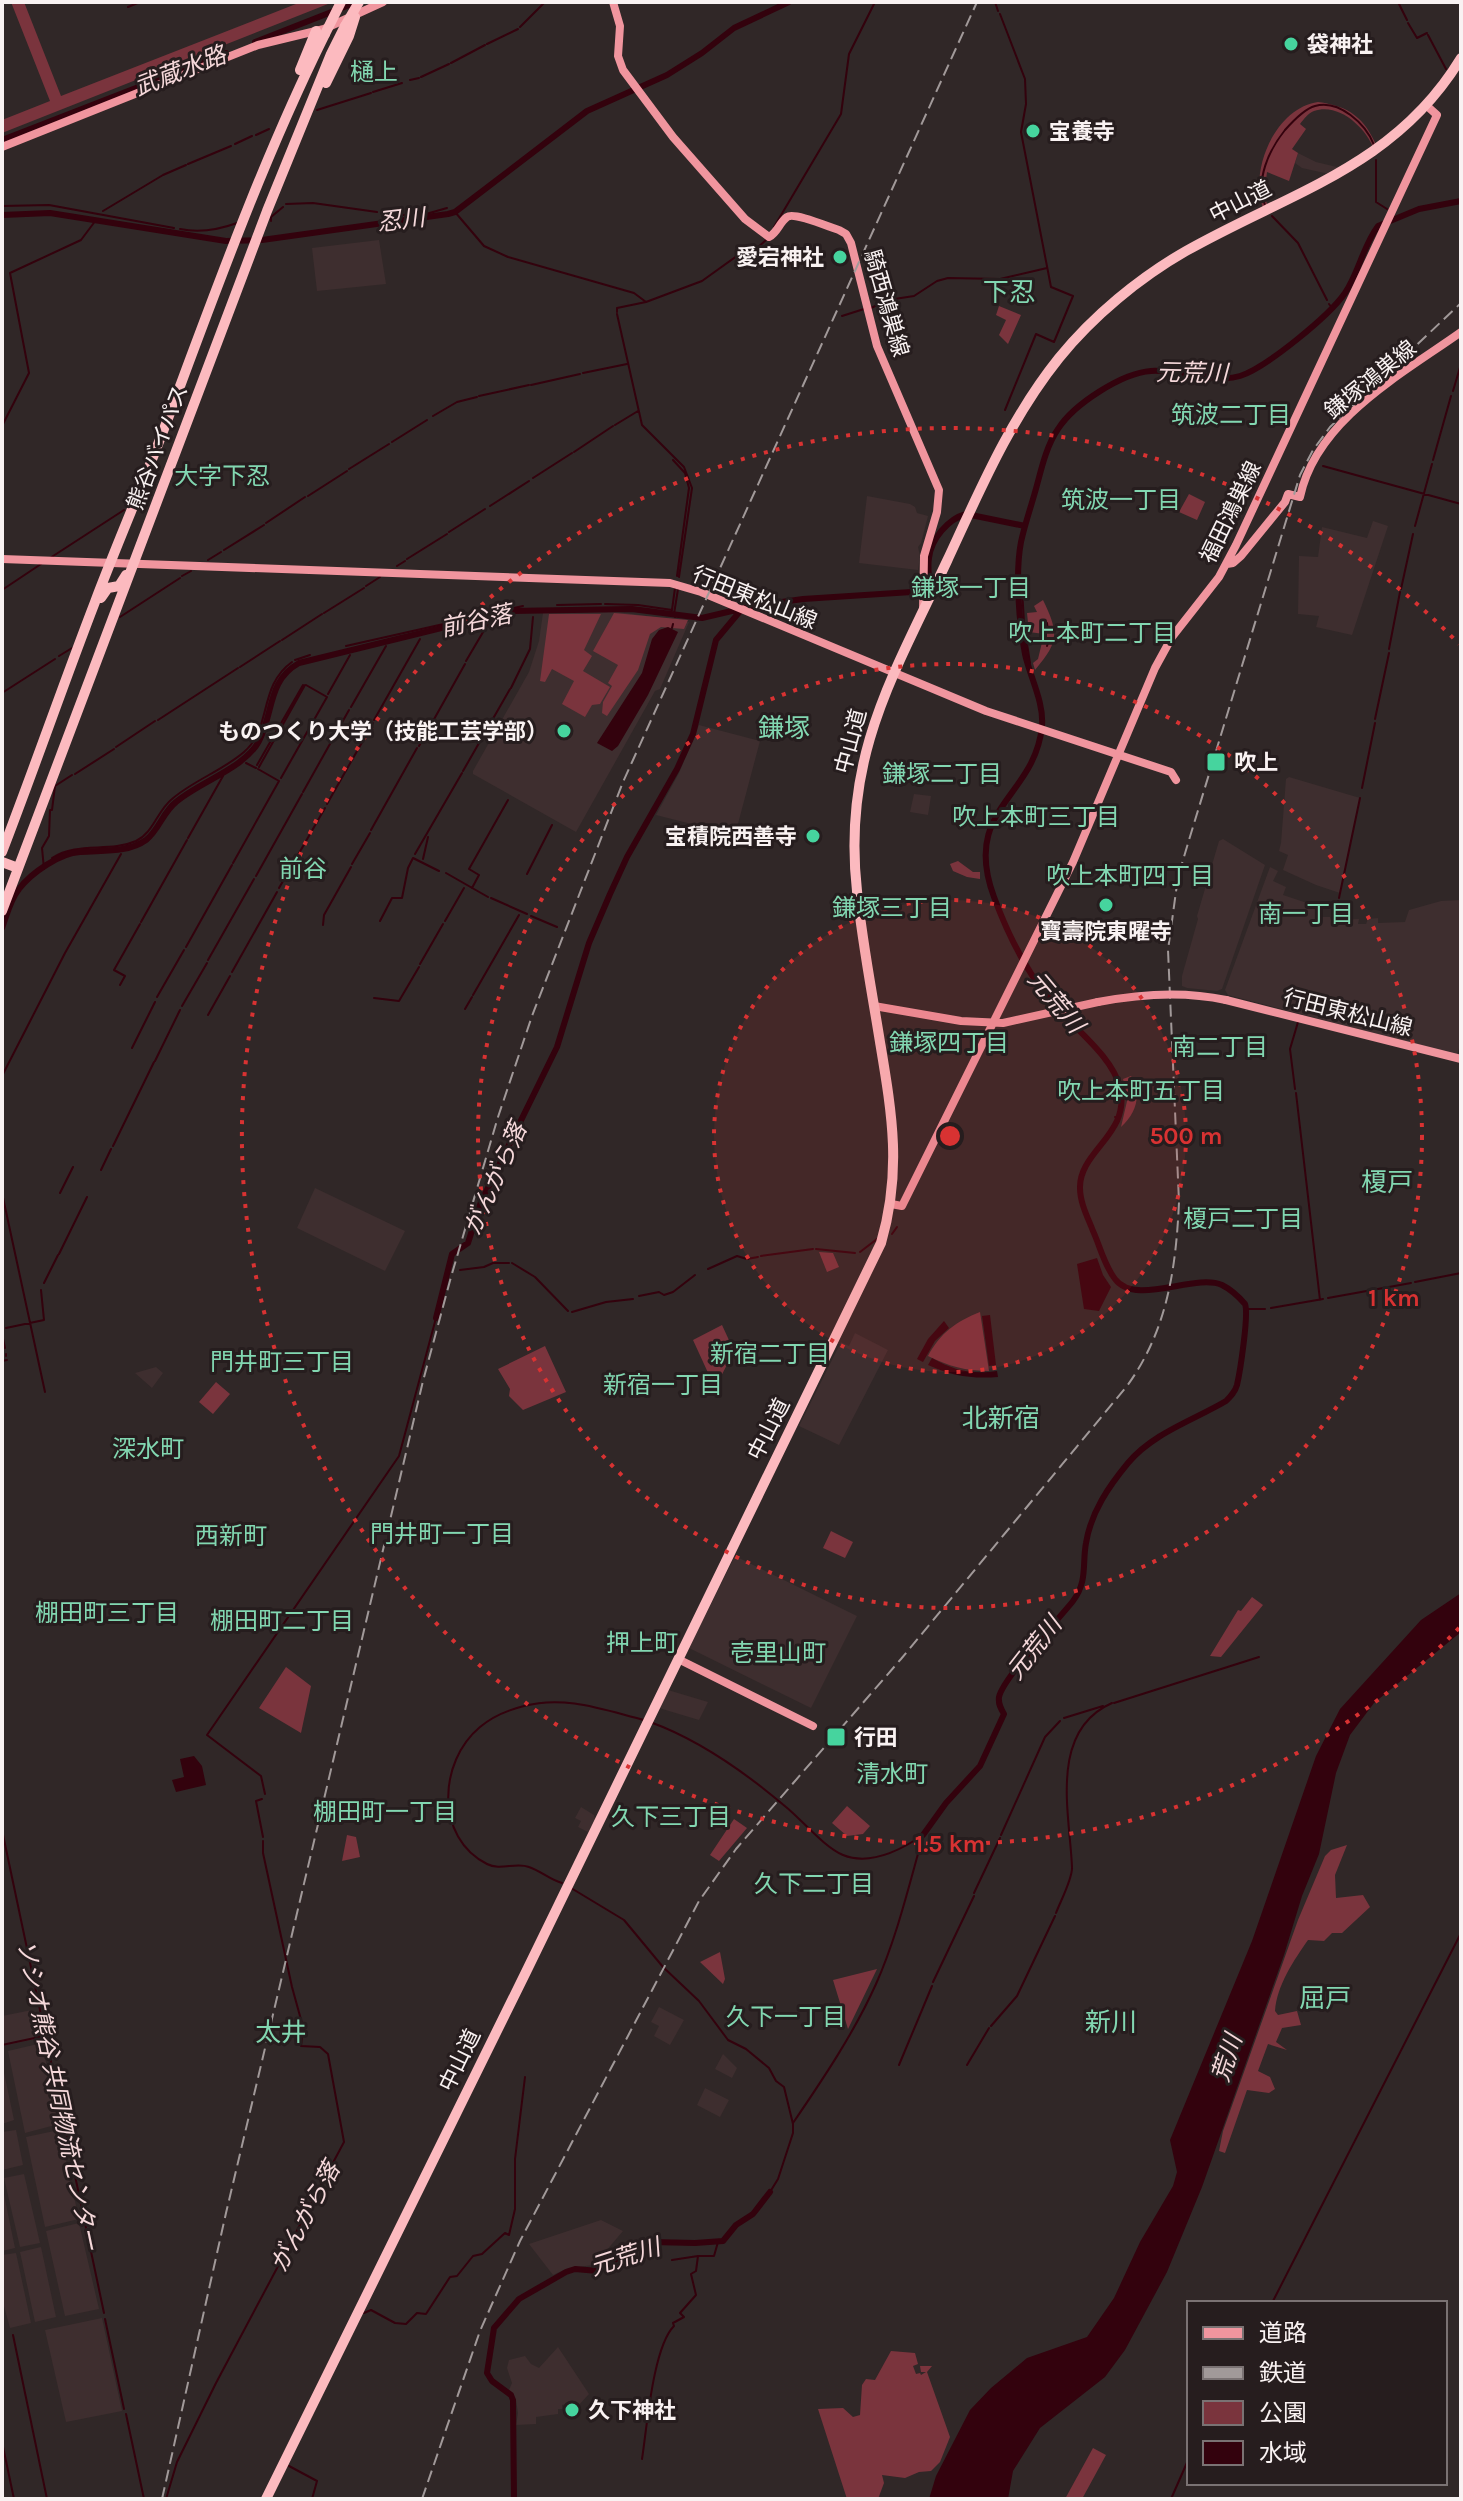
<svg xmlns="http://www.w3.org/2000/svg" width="1463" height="2501" font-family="Karla,'Noto Sans JP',sans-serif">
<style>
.built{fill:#3e2e2f}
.green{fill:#7a343d}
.water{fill:#33020d}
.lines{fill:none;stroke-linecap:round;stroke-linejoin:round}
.stream{stroke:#33020d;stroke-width:2}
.river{stroke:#33020d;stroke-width:6}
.major{stroke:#f0959e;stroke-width:8}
.highway{stroke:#fcbabf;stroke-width:10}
.rail{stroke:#a19999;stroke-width:2;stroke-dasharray:12 6;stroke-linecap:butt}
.major-bridge{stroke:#f0959e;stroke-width:8}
.highway-bridge{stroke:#fcbabf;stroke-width:10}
.ring{fill:none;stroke:#d83232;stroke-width:4;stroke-dasharray:4 8}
.poi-dot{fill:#46d49e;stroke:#261d1e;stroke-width:3}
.labels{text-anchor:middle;stroke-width:6;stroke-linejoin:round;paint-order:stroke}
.poi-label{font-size:22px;font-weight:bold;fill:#f9f2f2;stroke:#261d1e;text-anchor:start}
.street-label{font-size:22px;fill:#f9f2f2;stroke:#261d1e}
.water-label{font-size:24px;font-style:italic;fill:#f5d8da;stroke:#261d1e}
.neighbourhood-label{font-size:24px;fill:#82d7b1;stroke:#261d1e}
.quarter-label{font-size:26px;fill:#82d7b1;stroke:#261d1e}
.centre{fill:#d83232;stroke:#261d1e;stroke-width:4}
.ring-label{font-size:24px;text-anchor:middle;font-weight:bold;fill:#d83232;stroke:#261d1e;stroke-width:6;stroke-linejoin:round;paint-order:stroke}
</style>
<rect width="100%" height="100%" fill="#302727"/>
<path class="built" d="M1298,153L1316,162L1341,168L1329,174L1302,168L1295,163Z
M379,240L386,284L317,291L312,248Z
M867,496L910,504L915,507L917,513L928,516L921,543L918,547L920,556L918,570L859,563Z
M1373,521L1388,526L1352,635L1316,627L1319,616L1298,614L1299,556L1318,557L1322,527L1367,538Z
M618,612L689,622L660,689L655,691L576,832L473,774V771L529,672L539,641L543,613Z
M699,725L760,741L735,835L656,815L679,773Z
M1289,777L1360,798L1340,893L1316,885L1283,870L1288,855L1279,851L1281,843L1286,779Z
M914,794L931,796L928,815L910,812Z
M1223,839L1265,865L1222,989L1217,991L1187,988L1182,986V976L1198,919L1197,916L1219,841Z
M1270,867L1278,871L1273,881L1286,887L1283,895L1322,908L1319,917H1330L1331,920L1359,919L1358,924H1366L1368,919L1378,918V923L1405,922L1409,910L1441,901L1461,900V1042L1457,1055L1228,995L1225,990Z
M315,1188L405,1231L385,1271L297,1228Z
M855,1333L888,1350L839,1445L799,1426L841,1342L849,1346Z
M156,1367L163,1373L152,1388L135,1373Z
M735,1556L857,1616L811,1708L689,1648Z
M668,1690L708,1702L699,1720L659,1708Z
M581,1807L594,1815L595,1819L588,1832L578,1827L581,1821L575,1818Z
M659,2007L684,2020L670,2045L654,2036L659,2026L651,2022Z
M32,2010L35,2013L41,2038L2,2046V2016Z
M42,2043L59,2124L25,2133L8,2051Z
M723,2054L737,2068L732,2078L715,2069Z
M2,2063L14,2120L2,2124Z
M705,2088L729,2100L720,2117L697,2105Z
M16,2130L23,2165L2,2170V2132Z
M59,2130L79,2219L45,2227L26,2137Z
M24,2174L40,2243L20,2247L4,2178Z
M2,2185L15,2248L2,2251Z
M601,2220L623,2231L594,2265L568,2268L553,2275L529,2244Z
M79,2223L99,2309L65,2316L46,2231Z
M41,2247L56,2317L35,2322L20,2252Z
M16,2253L31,2323L10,2328L2,2299V2255Z
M102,2318L122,2411L66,2422L45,2330Z
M558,2347L589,2394L577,2407L572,2403L562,2405V2409H558V2414L536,2417V2424L516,2425L518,2413L516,2400L509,2390L512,2383L507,2368L509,2360L525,2356L531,2364L539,2368Z"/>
<path class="green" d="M11,2H24L61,96L301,2H333L2,133V120L50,101Z
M1318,102C1349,106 1365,118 1377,147L1374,149C1366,128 1339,102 1314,111C1308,113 1304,119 1300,124L1306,129L1292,149L1298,153L1289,181L1267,172L1264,196L1268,206L1263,208C1249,171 1275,108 1318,102Z
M999,306L1021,315L1008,344L999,335L1006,320L996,315Z
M1189,494L1205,502L1197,520L1179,512Z
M1043,600C1059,633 1059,642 1035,670L1033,663L1038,659L1044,634L1029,632L1027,613L1037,612L1034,606Z
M614,613L688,620L684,629L661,627L650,634L638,670L607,716L602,713L603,702L612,686L608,683L618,665L593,651Z
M549,614H601L584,650L592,656L583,671L610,687L600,704L592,705L585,717L562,704L574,681L552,669L545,682L540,681Z
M958,861L973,872H980V879L967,877L953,871L950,864Z
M1131,1076C1142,1093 1137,1113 1121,1127L1128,1097L1123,1079Z
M819,1252L833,1253L839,1267L827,1272Z
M980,1312L989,1371C966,1371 948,1366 928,1356C940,1333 957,1321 980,1312Z
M722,1325L734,1351L715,1388L693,1340Z
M545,1346L566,1392L523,1410L509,1396L510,1389L498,1369Z
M216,1382L230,1394L213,1414L199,1402Z
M831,1531L853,1542L845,1558L823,1548Z
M1252,1597L1263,1605L1221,1657L1210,1656L1238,1610L1241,1611Z
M286,1667L311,1686L301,1733L259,1708Z
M847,1806L870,1826L863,1834L847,1836L832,1823Z
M734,1819L747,1828L719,1861L710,1855Z
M347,1835L356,1837L360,1857L342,1861Z
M1347,1845L1335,1875L1336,1898L1363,1895L1370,1907L1342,1933H1332L1324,1941L1308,1940C1294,1960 1277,1985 1275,2011L1278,2015L1297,2011L1301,2025L1282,2028L1276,2042L1287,2050L1268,2044L1258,2071L1270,2077L1275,2089L1269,2093L1247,2090L1225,2153L1219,2151L1223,2131L1298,1920L1325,1856L1331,1850Z
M720,1952L725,1979L723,1984L700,1962Z
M877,1969L848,2029L833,1980Z
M891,2351L915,2353L918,2364L913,2366L916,2374L920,2373L921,2375L926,2372H921L920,2366H932L927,2372L950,2437L940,2462L931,2471L919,2472L905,2478L882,2475L884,2483L878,2499H847L818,2409L843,2408L853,2417L860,2415L862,2385L866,2379L875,2380Z
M1093,2448L1106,2455L1082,2499H1065Z"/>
<path class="water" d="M668,627L678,632L648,695L618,746L612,751L597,743L642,673L652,639L659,630Z
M1097,1258L1103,1275L1111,1287L1099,1311L1084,1309L1077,1264Z
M990,1315L996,1365L989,1366L982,1316Z
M944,1321L949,1328L935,1341L923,1362L917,1359L928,1339Z
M932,1358C953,1370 972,1375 997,1371L998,1377C972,1379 952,1376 928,1365Z
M1461,1593V1632L1374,1703L1350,1735L1336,1773L1319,1854L1302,1896L1284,1955L1202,2187L1167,2272L1125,2350L1105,2377L1040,2428L1013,2471L1008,2499H929L936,2476L970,2410L991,2388L1027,2358L1087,2337L1114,2298L1140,2242L1173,2186L1177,2172L1170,2140L1252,1941L1316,1756L1340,1709L1421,1620Z
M194,1756L202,1766L206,1785L176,1792L172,1780L184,1777L180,1759Z"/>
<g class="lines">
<path class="stream" d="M995,2L998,11
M1398,2L1407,20
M128,7L140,2
M1000,14L1025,79L1026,104L1021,132L1051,287L1073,296L1054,342L1036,334L1005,410
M1408,23L1417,38L1427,33
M520,27L545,2
M1428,35L1446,69
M487,44L518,29
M451,63L485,45
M421,77L449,64
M410,80L419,78
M373,92L402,83
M317,110L371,93
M1285,130C1293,121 1304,109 1315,106C1339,99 1366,124 1374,145
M256,135L269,129
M235,144L252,136
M1376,160V202L1387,209
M188,164L231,146
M286,204L313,203L377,212
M1265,205C1255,180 1269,150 1285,130
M2,206L49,205L174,228
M103,211L163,175L186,165
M455,212L484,246L508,257L634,293L646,302
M382,214L391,215
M402,215L426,214L447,208
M1272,216L1298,243L1327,300
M271,221V217L283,207
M774,227L841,114L849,54L875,2
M180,229C200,233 218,230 237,223
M1329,304L1333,309
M871,308L888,300L914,296L937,281L948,278L1000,279L1047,268
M617,312V308L646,302L702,281L741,253L756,249L766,240
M617,314L642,425L684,467L692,488L679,577
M842,316L864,309
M583,373L627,364
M531,385L580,374
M1453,391L1461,364
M479,396L529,385
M433,416L457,402L477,397
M615,425L638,411
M2,426L29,373L10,273L81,240L96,220
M392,442L427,420
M574,452L613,426
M673,460L685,473L689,488L677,576
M1433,460L1451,396
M1323,466L1461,504
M349,469L389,444
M533,478L572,453
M308,496L347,471
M490,506L529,481
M266,523L305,497
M1415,526L1432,464
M449,532L485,509
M224,550L264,525
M50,558L124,510
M407,559L447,534
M208,560L221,552
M397,566L405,561
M182,576L191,571
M366,586L380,577
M1022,588L1024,623
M1401,589L1413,534
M2,590L41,564
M605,604L638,605L672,610L675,588
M557,605L601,604
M532,610V612
M324,613L364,588
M674,614L678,589
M120,617L180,578
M675,617L676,614
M1047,623L1048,631
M1024,625L1030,663
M672,628L673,624
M282,640L322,614
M346,646L523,606
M1047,646L1049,640
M1389,649L1400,592
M59,656L72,648
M295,660L310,655
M466,661L489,622
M240,667L280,641
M511,688L530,649L533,617
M2,693L55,659
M328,694L350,655
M351,707L386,646
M1375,719L1389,653
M158,720L238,668
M374,720L420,639
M419,746L465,664
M116,747L155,721
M246,763L256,768
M257,765L303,685
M259,767L305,685
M463,771L510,689
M75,774L114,749
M281,778L327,697L306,685
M1362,788L1375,723
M303,792L349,710
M327,804L373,723
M371,830L417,748
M188,838L223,776
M415,854L462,773
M52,858C78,841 109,853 136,841C154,832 157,811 172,799C194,780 222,771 244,752C272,729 258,686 292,662
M423,859L428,837
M233,863L279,781L258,769
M352,864L370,833
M44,869L42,848L49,836L50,810H52L55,786L72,775
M446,873L488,897
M527,874L552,825
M256,876L302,794
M279,888L325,808
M472,888L479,875L469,869L508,800
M491,898L527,914
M1339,898L1360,798
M531,916L557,927
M1333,916L1338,901
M380,921L392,898H402L408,868L413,858L439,871
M445,921L464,888
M141,922L187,840
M323,925L324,915L351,867
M186,947L232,865
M208,960L254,879
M420,964L443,924
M232,972L277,892
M120,985L125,976L114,970L140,924
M473,995L519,915
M157,997L184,950
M374,998L399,1001L419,967
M182,1006L207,963
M465,1009L472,997
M208,1015L230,976
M132,1048L155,1002
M155,1061L180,1010
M2,1076L65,953L121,854
M1295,1089L1290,1049L1298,1022
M1296,1093L1320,1300
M1115,1117L1119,1118
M113,1146L154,1062
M101,1170L111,1149
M2,1193L45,1392
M60,1193L73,1167
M892,1234L897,1227
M816,1249L855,1253
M860,1252L877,1239
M59,1254L87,1197
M761,1256L813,1249
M512,1263L535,1277L568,1311
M708,1269L737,1256L747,1259L758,1257
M460,1270L484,1267L493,1263H509
M1415,1282L1461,1273
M44,1283L58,1255
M639,1296L659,1292L664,1295L673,1292L695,1275
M1328,1298L1411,1283
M1271,1308L1323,1299
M1247,1309H1265
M572,1312L606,1302L633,1299
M6,1328L44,1320L41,1290
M2,1334L5,1348
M6,1354V1356
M2,1361L7,1360
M1114,1703L1259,1657
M1064,1718L1103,1706
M650,1722C700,1740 746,1773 786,1807C802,1820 824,1847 843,1855C870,1866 901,1850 923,1835
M265,1794L261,1776L207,1735L399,1456L436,1318
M262,1799L256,1801L263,1837
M2,1830L104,2313
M1001,1835L1045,1737L1060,1721
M562,1883C550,1880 541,1871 529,1867C516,1862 500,1871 487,1864C435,1838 438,1762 480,1727C492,1717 508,1710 524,1706C565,1695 604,1710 644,1720
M571,1888L624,1920L663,1967L699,2001L728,2040L746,2049L769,2068L776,2081L784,2087L793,2124V2133L778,2179L770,2192
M974,1893L1000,1838
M1056,1913C1060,1902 1073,1878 1072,1867C1070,1815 1048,1731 1112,1703
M933,1982L974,1896
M991,2026L1017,1996L1055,1916
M2,2045L44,2036
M899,2065L932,1986
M967,2065L989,2028
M793,2123C823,2079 854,2033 876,1984C897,1937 909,1885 923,1836
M672,2260L698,2256
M1272,2303L1461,1933
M364,2313L371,2310L395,2323L406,2324L417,2313L426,2314L450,2277L457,2276L473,2256L482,2254L505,2233L509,2235L515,2209V2159L525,2077
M105,2319L124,2409
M13,2335L47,2499
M126,2414L144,2499
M2,2442L14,2499
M642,2459C647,2427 653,2347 674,2326L673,2323L684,2317L680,2313L696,2295L691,2274L696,2271L698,2256H714L718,2242
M289,2466L317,2481L312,2499
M166,2499L177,2462L216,2383L344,2142L328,2054L320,2047L301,2046L303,2027L292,1987L263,1853V1841
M1171,2499L1189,2458"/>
<path class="river" d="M255,42L357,2
M2,140L226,53
M2,215L50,213L226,241L262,240L448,214L455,212L587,111L667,75L702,53L734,28L789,2
M2,928C7,915 10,900 19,889C31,873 60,853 80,852C102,850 128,853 146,840C159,830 163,812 176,802C199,782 245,768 259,741C274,713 267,681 299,663L511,611L632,609L702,618L753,606L803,599L927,591C931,580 927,569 929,558C931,539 948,519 966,514L1025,526
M436,1318L452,1254L468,1243L481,1202L557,1047L589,943L610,894L627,857L677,769L693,734L716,640L741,610
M923,1835L946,1803L980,1766L1004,1714C1001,1709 998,1704 999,1697C1003,1678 1059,1619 1073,1601C1088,1581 1082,1564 1086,1543C1091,1512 1109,1486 1128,1463C1153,1433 1194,1420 1226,1401C1231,1396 1235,1392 1237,1385C1240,1372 1249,1314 1245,1304C1239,1297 1230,1289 1222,1285C1194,1273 1136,1307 1115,1279C1104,1265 1100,1246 1093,1231C1088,1218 1080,1203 1080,1188C1079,1151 1131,1134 1120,1088C1113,1056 1072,1027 1051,1001C1025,970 1008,935 994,897C961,808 1035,798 1042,726C1044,702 1030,677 1025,654C1019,623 1015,573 1021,542C1025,523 1032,504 1037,485C1042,466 1047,445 1058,429C1074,404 1122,373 1151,371C1163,370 1176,373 1188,374C1205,376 1224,381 1240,376C1267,367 1329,316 1345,293C1359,272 1363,246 1378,226L1419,209L1461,201
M514,2499L513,2400L511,2395L492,2381L487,2373L494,2328L519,2299L566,2272L575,2269L598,2271L628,2251L653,2242L695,2243L723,2241L736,2225L753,2214L770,2192"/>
<path class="major" d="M613,2L620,26L618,56L623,70L673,137L745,219L769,237C778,232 779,223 787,217C794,212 829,227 839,230L846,234L851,243L877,346L939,490L937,512L924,556L923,611
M2,147L258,45L324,29L383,2
M2,559L670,583L701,592L986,711L1171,772L1176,780
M1227,564L1233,563L1241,556L1285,502L1288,494L1300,497C1316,420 1402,374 1461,332
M1226,1000L1461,1059
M874,1006L961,1021L1003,1023L1098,1002
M891,1204L902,1206L1073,862L1155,668L1172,637L1219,577L1236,545L1437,115L1427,106
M678,1659L813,1726"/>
<path class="highway" d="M300,70L316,31
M326,83L349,36L355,17
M101,598L108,588L119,586L126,575
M2,852C34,769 63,685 95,602C118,541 144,482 167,421C216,290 263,159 325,34
M2,862L18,868
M2,911L267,211L331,54L345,26
M266,2499L525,1974L881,1243C902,1171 892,1114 880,1042C872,992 862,941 857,891C842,757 893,676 947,561C980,490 1010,419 1059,358C1093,316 1139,278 1186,251C1290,192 1395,167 1461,58"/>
<path class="rail" d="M162,2499L226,2213L423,1381L451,1277L498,1117L532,1016L623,782L977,2
M422,2499L480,2331L520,2241L699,1901L736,1849L901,1659L1127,1386C1167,1331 1176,1269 1179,1202L1168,950L1178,877L1189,840L1300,475L1313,450L1330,427L1461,303"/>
<path class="major-bridge" d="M1098,1002C1139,994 1185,991 1226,1000"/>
<path class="highway-bridge" d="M345,26L359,2
M325,34L341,2"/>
</g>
<circle cx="950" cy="1136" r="236" fill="#d83232" fill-opacity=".12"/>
<g class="ring">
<circle cx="950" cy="1136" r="236"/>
<circle cx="950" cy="1136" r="472"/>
<path d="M1459 1628A708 708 0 1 1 1459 644"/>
</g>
<g class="poi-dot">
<circle cx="1291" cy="44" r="8"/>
<circle cx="1033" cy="131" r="8"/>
<circle cx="840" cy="257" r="8"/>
<circle cx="564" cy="731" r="8"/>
<rect x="1206" y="752" width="20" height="20" rx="4"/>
<circle cx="813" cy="836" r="8"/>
<circle cx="1106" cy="905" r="8"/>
<rect x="826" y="1727" width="20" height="20" rx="4"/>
<circle cx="572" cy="2410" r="8"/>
</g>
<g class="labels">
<g class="poi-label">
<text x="1307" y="52">袋神社</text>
<text x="1049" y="139">宝養寺</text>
<text x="824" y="265" text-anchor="end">愛宕神社</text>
<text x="548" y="739" text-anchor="end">ものつくり大学（技能工芸学部）</text>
<text x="1234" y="770">吹上</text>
<text x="797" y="844" text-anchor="end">宝積院西善寺</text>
<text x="1106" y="939" text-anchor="middle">寶壽院東曜寺</text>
<text x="854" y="1745">行田</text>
<text x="588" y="2418">久下神社</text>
</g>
<g class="street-label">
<text transform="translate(1240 201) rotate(-27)" y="8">中山道</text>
<text transform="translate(887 303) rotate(74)" y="8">騎西鴻巣線</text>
<text transform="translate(1370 379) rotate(-39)" y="8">鎌塚鴻巣線</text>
<text transform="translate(157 447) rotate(-69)" y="8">熊谷バイパス</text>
<text transform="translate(1230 512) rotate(-64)" y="8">福田鴻巣線</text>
<text transform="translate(755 597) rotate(22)" y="8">行田東松山線</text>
<text transform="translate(850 741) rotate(-75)" y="8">中山道</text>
<text transform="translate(1348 1012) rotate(14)" y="8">行田東松山線</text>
<text transform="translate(768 1429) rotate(-63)" y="8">中山道</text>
<text transform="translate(459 2060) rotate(-64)" y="8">中山道</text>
</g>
<g class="water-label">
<text transform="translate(180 71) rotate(-21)" y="8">武蔵水路</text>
<text transform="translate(401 220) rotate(-7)" y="8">忍川</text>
<text transform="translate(1192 373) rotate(1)" y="8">元荒川</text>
<text transform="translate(476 621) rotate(-12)" y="8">前谷落</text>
<text transform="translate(1056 1002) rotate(50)" y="8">元荒川</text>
<text transform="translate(495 1179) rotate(-66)" y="8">がんがら落</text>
<text transform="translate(1034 1648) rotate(-52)" y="8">元荒川</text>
<text transform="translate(1227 2058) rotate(-72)" y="8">荒川</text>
<text transform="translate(58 2095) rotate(78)" y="8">ソシオ熊谷 共同物流センター</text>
<text transform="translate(305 2217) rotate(-62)" y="8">がんがら落</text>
<text transform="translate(625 2257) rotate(-18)" y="8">元荒川</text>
</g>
<g class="neighbourhood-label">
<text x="374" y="80">樋上</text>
<text x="1231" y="423">筑波二丁目</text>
<text x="222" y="484">大字下忍</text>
<text x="1121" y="508">筑波一丁目</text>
<text x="971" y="596">鎌塚一丁目</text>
<text x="1092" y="641">吹上本町二丁目</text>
<text x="942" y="782">鎌塚二丁目</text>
<text x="1036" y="825">吹上本町三丁目</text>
<text x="303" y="877">前谷</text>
<text x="1130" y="884">吹上本町四丁目</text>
<text x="892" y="916">鎌塚三丁目</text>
<text x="1306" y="922">南一丁目</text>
<text x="949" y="1051">鎌塚四丁目</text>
<text x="1220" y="1055">南二丁目</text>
<text x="1141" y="1099">吹上本町五丁目</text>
<text x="1243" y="1227">榎戸二丁目</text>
<text x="770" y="1362">新宿二丁目</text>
<text x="282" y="1370">門井町三丁目</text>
<text x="663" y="1393">新宿一丁目</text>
<text x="148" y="1457">深水町</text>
<text x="442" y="1542">門井町一丁目</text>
<text x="231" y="1544">西新町</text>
<text x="107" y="1621">棚田町三丁目</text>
<text x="282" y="1629">棚田町二丁目</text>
<text x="642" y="1651">押上町</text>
<text x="778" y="1661">壱里山町</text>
<text x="892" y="1782">清水町</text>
<text x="385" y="1820">棚田町一丁目</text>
<text x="671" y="1825">久下三丁目</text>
<text x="814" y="1892">久下二丁目</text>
<text x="786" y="2025">久下一丁目</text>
</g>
<g class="quarter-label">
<text x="1009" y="301">下忍</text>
<text x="784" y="737">鎌塚</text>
<text x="1387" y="1191">榎戸</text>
<text x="1001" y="1427">北新宿</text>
<text x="1325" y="2007">屈戸</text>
<text x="1111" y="2031">新川</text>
<text x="281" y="2041">太井</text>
</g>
</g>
<circle cx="950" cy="1136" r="12" class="centre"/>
<g class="ring-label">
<text x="1186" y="1144">500 m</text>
<text x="1394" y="1306">1 km</text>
<text x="950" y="1852">1.5 km</text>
</g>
<rect width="1463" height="2501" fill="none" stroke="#f9f2f2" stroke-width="8"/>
<rect x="1187" y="2301" width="260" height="184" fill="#261d1e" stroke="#7a7273" stroke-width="2"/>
<rect x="1203" y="2327" width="40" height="12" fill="#f0959e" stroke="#7a7273" stroke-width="2"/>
<text x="1259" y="2341" font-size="24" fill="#f9f2f2">道路</text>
<rect x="1203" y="2367" width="40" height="12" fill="#a19999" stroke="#7a7273" stroke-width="2"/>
<text x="1259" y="2381" font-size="24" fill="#f9f2f2">鉄道</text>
<rect x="1203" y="2401" width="40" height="24" fill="#7a343d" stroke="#7a7273" stroke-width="2"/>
<text x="1259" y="2421" font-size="24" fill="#f9f2f2">公園</text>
<rect x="1203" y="2441" width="40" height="24" fill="#33020d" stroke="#7a7273" stroke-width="2"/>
<text x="1259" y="2461" font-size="24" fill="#f9f2f2">水域</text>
</svg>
